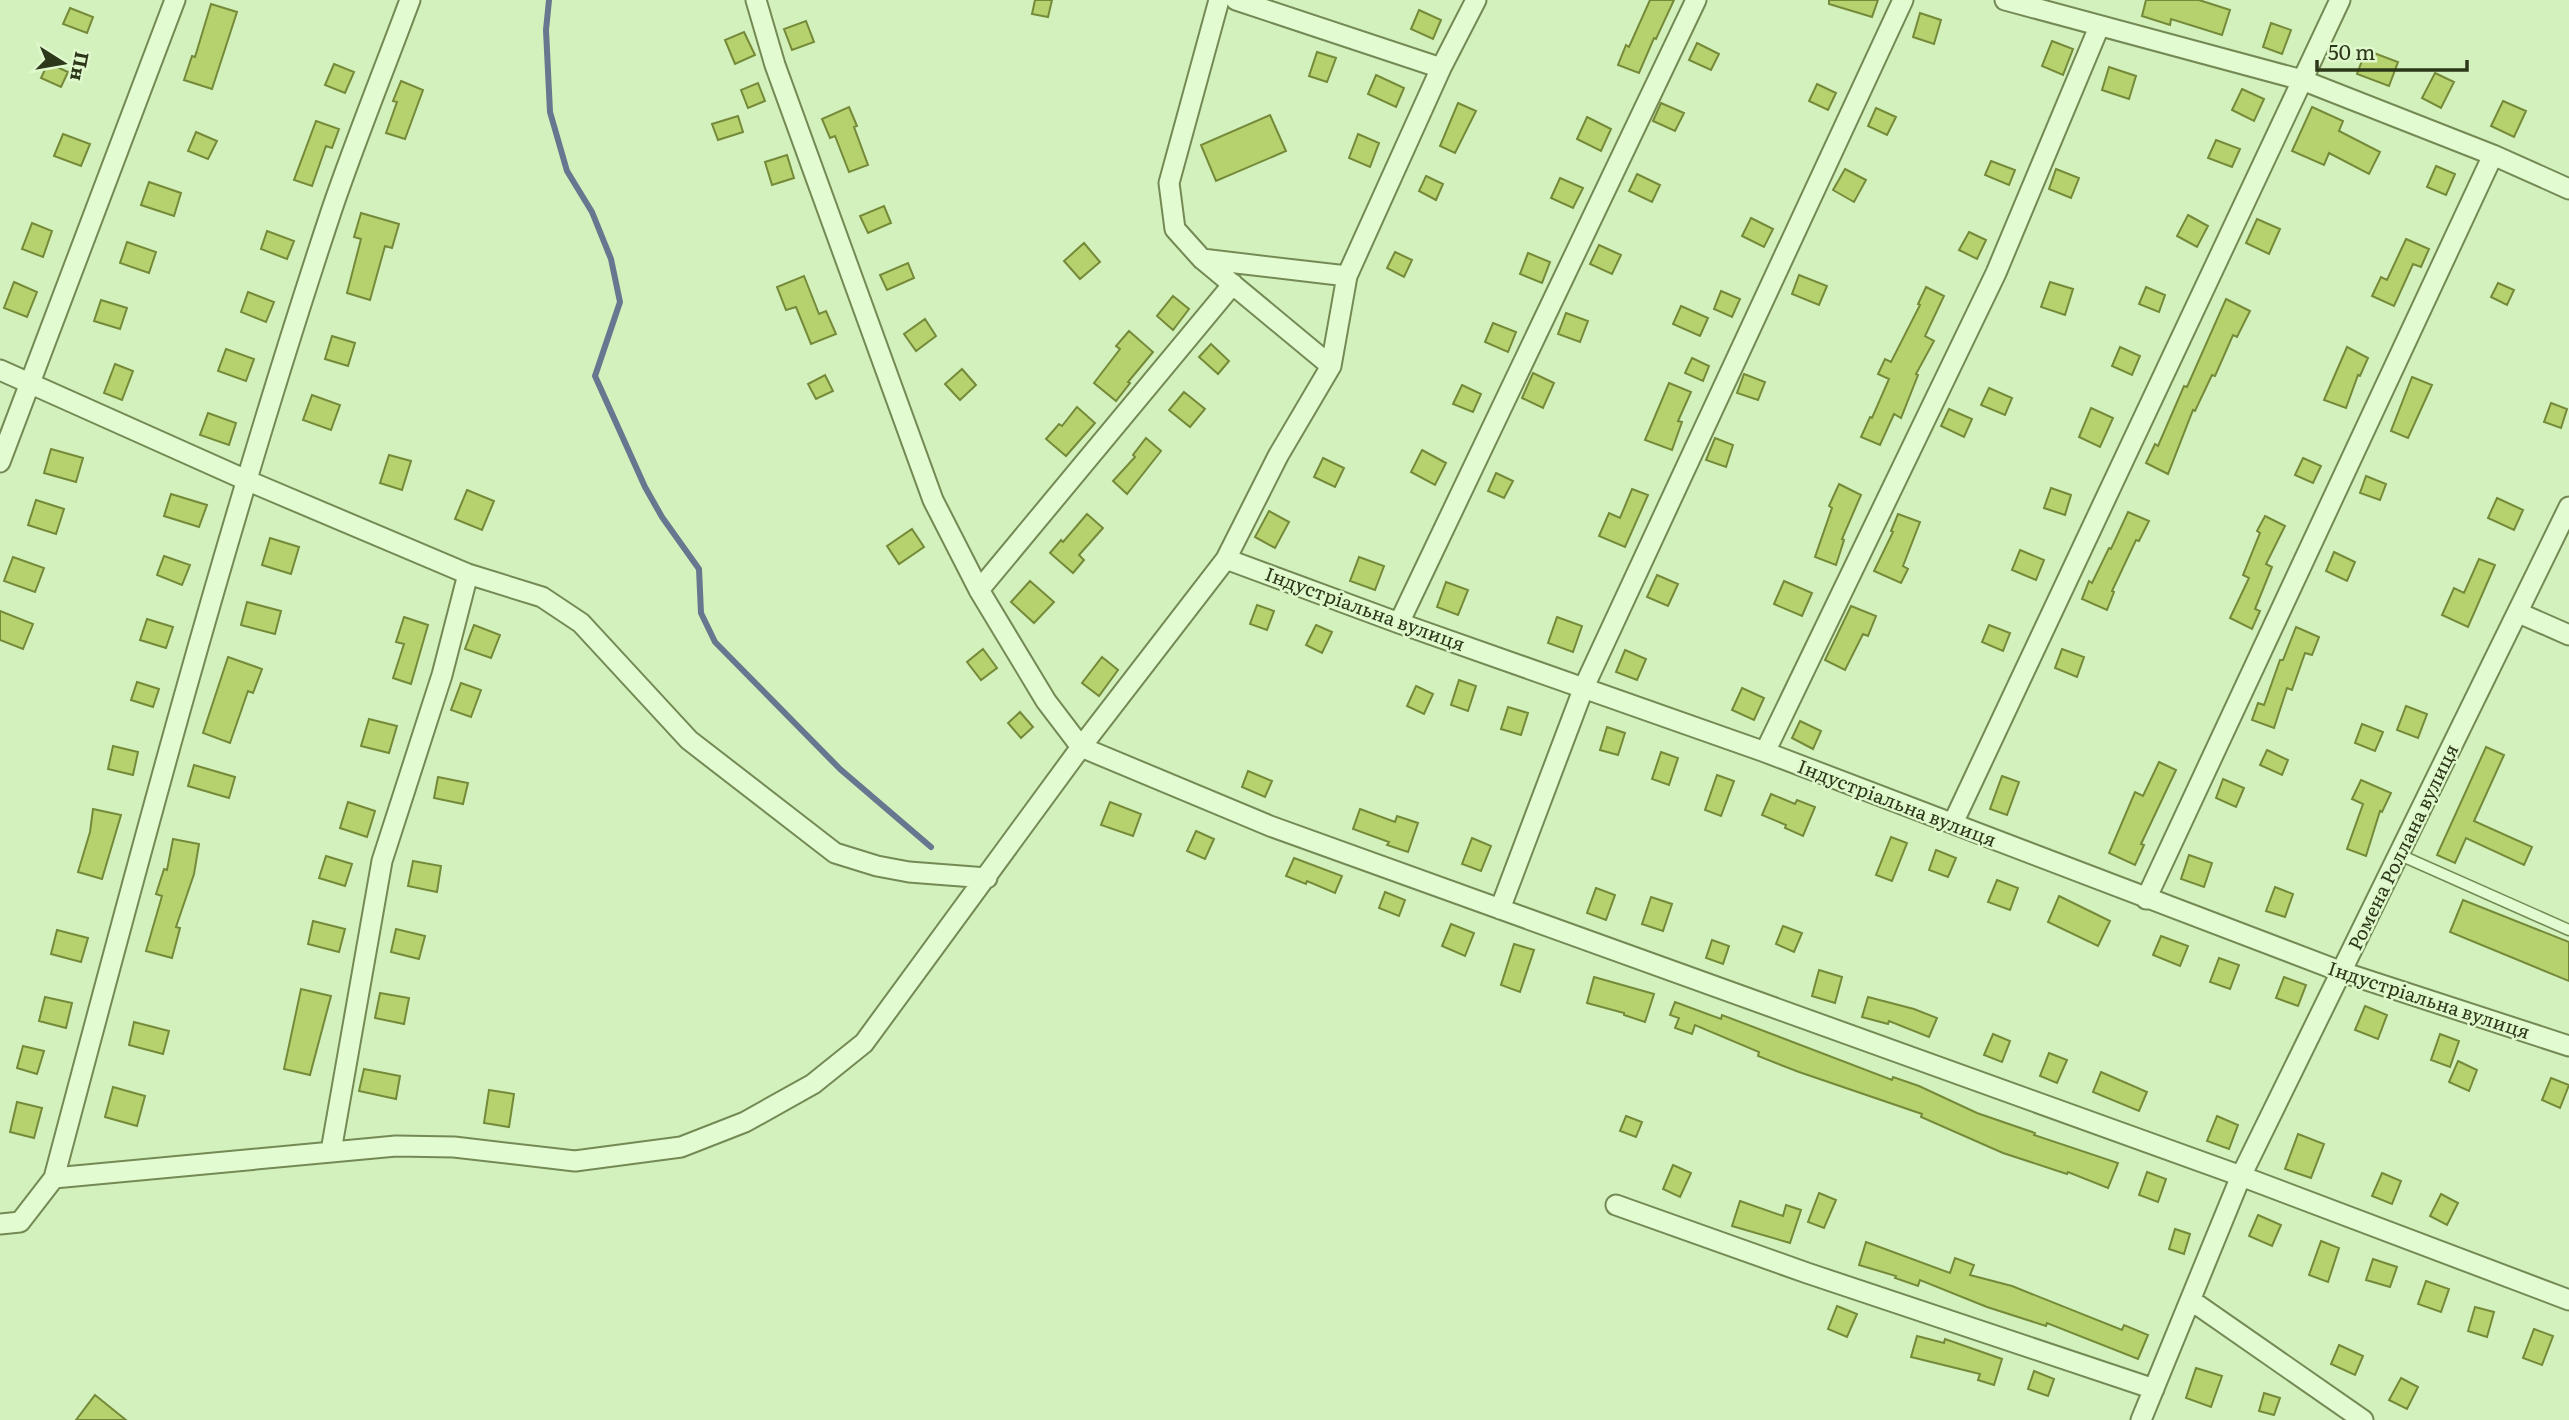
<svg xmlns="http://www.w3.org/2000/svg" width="2569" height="1420" font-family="Literata,serif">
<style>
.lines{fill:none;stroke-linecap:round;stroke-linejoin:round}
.stream{stroke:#67778f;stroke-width:6}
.building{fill:#b6d26f;stroke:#758a39;stroke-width:2}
.lane-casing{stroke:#748954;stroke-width:13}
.street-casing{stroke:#748954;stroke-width:23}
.lane{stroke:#e3fbd0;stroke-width:10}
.street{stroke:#e3fbd0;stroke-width:19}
.labels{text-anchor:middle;stroke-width:5;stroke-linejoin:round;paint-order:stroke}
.street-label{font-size:19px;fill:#2d371a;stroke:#dff8cc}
</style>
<rect width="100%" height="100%" fill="#d3f1bc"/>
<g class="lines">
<path class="stream" d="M549,0L546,30L550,112L567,171L592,212L611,259L620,302L595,376L645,487L662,517L699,569L701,613L715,642L840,769L931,847"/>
</g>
<path class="building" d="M1035,0H1052L1048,17L1032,14Z
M1650,0H1674L1656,39L1654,38L1639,73L1618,65L1626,45L1629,47Z
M1829,0H1878L1872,17L1829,4Z
M2146,0H2199L2230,10L2222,35L2171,19L2170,25L2142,16Z
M211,4L237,12L212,89L184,80L192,56L195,57Z
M70,8L93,17L87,33L63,24Z
M1419,10L1441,20L1433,39L1411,29Z
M1920,13L1941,20L1934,44L1913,37Z
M806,21L814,42L792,50L784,29Z
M2271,23L2291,30L2282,54L2263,47Z
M744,32L755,55L735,64L725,40Z
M2052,41L2073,49L2063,75L2042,66Z
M1697,43L1719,54L1711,70L1689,60Z
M2366,50L2398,62L2389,86L2357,74Z
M1317,52L1336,58L1327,82L1309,76Z
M48,63L68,72L61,87L41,78Z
M334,64L354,72L345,93L325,85Z
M2109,67L2136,76L2129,99L2102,90Z
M2435,73L2454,82L2441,108L2422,98Z
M1376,75L1404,88L1396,107L1368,94Z
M401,81L423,90L405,139L386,133L397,102L393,101Z
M758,83L765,101L748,108L741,90Z
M1817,84L1836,93L1828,110L1809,101Z
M2242,89L2264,99L2254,121L2232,110Z
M2503,101L2526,111L2514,137L2491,126Z
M1458,103L1476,111L1455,153L1440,146Z
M1661,103L1684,113L1675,131L1653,121Z
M849,107L857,126L854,127L868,165L849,172L835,136L830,138L822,119Z
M2312,107L2343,121L2339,131L2380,152L2369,174L2329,153L2324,165L2292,151Z
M1876,108L1896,117L1887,135L1868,126Z
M1270,115L1286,151L1216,181L1201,145Z
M738,116L743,132L718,140L712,124Z
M1587,117L1611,129L1601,151L1577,139Z
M316,121L339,129L332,148L326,146L312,186L294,180Z
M196,132L217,141L208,159L188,151Z
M63,134L90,144L81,166L54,156Z
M1358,134L1379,143L1370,167L1349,158Z
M2216,140L2240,149L2232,167L2208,158Z
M787,155L794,178L772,185L765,162Z
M1991,161L2015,170L2009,185L1985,175Z
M2436,166L2455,174L2446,195L2427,187Z
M1845,169L1866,180L1854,202L1833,190Z
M2056,169L2079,178L2071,198L2049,189Z
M1637,174L1660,185L1652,202L1629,191Z
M1426,176L1443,184L1436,200L1419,191Z
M1560,178L1583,188L1573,208L1551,198Z
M149,182L181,193L174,216L141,205Z
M884,206L891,223L868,233L860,216Z
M361,213L399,224L392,248L385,246L370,300L347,293L361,239L354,237Z
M2188,215L2208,226L2197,247L2177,236Z
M1751,218L1773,229L1764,247L1742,236Z
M2257,219L2280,229L2269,254L2246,243Z
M32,223L52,231L43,257L22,249Z
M267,231L294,241L287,259L261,249Z
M1969,232L1986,240L1977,259L1959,250Z
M2406,239L2429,249L2421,267L2413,264L2394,306L2372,296L2381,277L2387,280Z
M127,242L156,252L149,273L120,263Z
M1084,243L1100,262L1080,279L1064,261Z
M1599,245L1621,255L1612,274L1590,264Z
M1395,252L1412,260L1404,277L1387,268Z
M1528,253L1550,262L1542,283L1520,274Z
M908,263L914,278L887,290L880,275Z
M1799,275L1827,286L1819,305L1792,294Z
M804,276L819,314L826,311L836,334L811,344L796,307L786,310L777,287Z
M14,282L37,292L27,317L4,308Z
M2050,282L2073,289L2065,315L2041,307Z
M2498,283L2514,290L2507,305L2491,297Z
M1926,287L1944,296L1925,336L1934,341L1916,374L1918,375L1901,418L1894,414L1880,445L1861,437L1870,417L1872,418L1889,379L1878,374L1885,359L1891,362L1920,305L1918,304Z
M2146,287L2165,295L2159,312L2139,304Z
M1721,291L1740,299L1732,317L1714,309Z
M248,292L274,302L266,322L241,312Z
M1173,296L1189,309L1173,330L1157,316Z
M2226,299L2250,311L2237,337L2233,335L2215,376L2212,375L2195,411L2193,410L2168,474L2146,463L2155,444L2158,446L2184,386L2187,387Z
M101,300L127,308L120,329L94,321Z
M1681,306L1708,318L1700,336L1673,324Z
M1566,313L1588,321L1580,342L1558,334Z
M925,319L936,336L916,351L904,334Z
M1493,323L1516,332L1508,352L1485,342Z
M1129,331L1153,352L1128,382L1130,383L1116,401L1094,383L1120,349L1116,346Z
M332,336L355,343L348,366L325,359Z
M1211,344L1229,361L1218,374L1199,357Z
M2120,347L2140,356L2132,375L2112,366Z
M2347,347L2368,358L2360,376L2358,375L2346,408L2324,400Z
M226,349L254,359L246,381L218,371Z
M1692,358L1709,366L1703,381L1685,373Z
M115,364L133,371L122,400L104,393Z
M962,369L976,385L960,400L945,384Z
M1533,373L1554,383L1543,408L1522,398Z
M1744,374L1765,382L1758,400L1737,393Z
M825,375L833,391L816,399L808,384Z
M2412,377L2432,385L2408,438L2391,431Z
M1669,383L1691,392L1678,421L1682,422L1672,450L1645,440Z
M1462,385L1481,394L1473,412L1453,404Z
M1989,388L2012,398L2005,415L1981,405Z
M1184,392L1205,409L1190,427L1169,410Z
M312,395L340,405L331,430L303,420Z
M2551,403L2567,409L2561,428L2544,422Z
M1077,407L1095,423L1066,456L1046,439L1059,424L1062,426Z
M2091,408L2113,418L2100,447L2079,437Z
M1949,409L1972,419L1964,437L1941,426Z
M208,413L236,423L229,445L200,435Z
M1146,438L1161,451L1127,494L1113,481L1135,457L1133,455Z
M1715,438L1733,445L1726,467L1706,460Z
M51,449L83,458L76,482L44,473Z
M1422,450L1446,463L1435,485L1411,472Z
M389,455L411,461L402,490L380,483Z
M1323,458L1344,468L1335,487L1314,477Z
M2303,458L2321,466L2313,483L2295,475Z
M1496,473L1513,481L1504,498L1488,491Z
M2366,476L2386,484L2380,500L2360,493Z
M1839,484L1861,495L1842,539L1844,540L1836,565L1815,557L1832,508L1829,506Z
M2051,488L2071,495L2065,515L2044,508Z
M1632,489L1648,495L1625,547L1599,536L1609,513L1620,518Z
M467,490L494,501L482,530L455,519Z
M171,494L207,505L199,527L164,516Z
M2497,498L2523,510L2514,530L2488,518Z
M36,500L64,509L56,534L28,525Z
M1269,511L1289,522L1275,548L1255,537Z
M2128,512L2149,521L2139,541L2136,540L2112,591L2114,592L2107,610L2082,599L2089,581L2092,583L2109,548L2111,549Z
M1087,514L1103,528L1079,555L1084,560L1073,573L1050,553L1061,540L1063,542Z
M1898,514L1920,522L1903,566L1908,569L1901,583L1874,571L1893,532L1891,531Z
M2265,516L2285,526L2266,564L2272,567L2255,609L2260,611L2252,629L2230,618L2249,578L2243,575L2260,533L2257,531Z
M912,529L924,547L899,564L887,546Z
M270,538L299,547L291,574L262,565Z
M2020,550L2044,560L2036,580L2012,570Z
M2334,552L2355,562L2347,581L2326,571Z
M164,556L190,565L182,585L157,575Z
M13,557L44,568L35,592L4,581Z
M1359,557L1384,566L1375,590L1350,581Z
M2479,559L2495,565L2468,627L2442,615L2454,588L2464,593Z
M1657,575L1678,584L1668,606L1647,597Z
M1030,581L1054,602L1034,623L1011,602Z
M1784,581L1812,593L1802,616L1774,604Z
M1446,582L1468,590L1458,615L1437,607Z
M247,602L281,611L275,634L241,625Z
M1257,605L1274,611L1267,630L1250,624Z
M1851,606L1876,616L1868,636L1863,634L1845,670L1825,660Z
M0,611L33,624L23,649L0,640Z
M404,617L428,625L411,684L393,678L404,644L396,642Z
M1557,617L1582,626L1573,652L1548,643Z
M147,619L173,627L166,648L140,640Z
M474,625L500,635L491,658L465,649Z
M1316,625L1332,632L1322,653L1306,645Z
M1989,625L2010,633L2003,651L1982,642Z
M2296,627L2319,637L2312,655L2305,653L2292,690L2287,688L2274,728L2252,720L2258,703L2264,705L2280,660H2283Z
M983,649L997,668L981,680L967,662Z
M2062,649L2084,657L2077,677L2055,668Z
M1625,650L1646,659L1637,680L1616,672Z
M228,657L262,669L253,693L248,691L230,743L203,733Z
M1102,657L1118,670L1099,696L1082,683Z
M1459,680L1476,686L1468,711L1451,705Z
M137,682L159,689L153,707L131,700Z
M461,683L481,690L471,717L451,710Z
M1416,686L1433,694L1424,714L1407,706Z
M1742,688L1764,698L1754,720L1732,710Z
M2406,706L2427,714L2418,738L2397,730Z
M1508,707L1528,713L1521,735L1501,729Z
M1020,712L1033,727L1021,738L1008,723Z
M369,719L397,726L389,753L361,746Z
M1800,721L1821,731L1813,749L1792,738Z
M2362,724L2383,732L2375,751L2355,743Z
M1607,727L1625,733L1618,755L1600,750Z
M113,746L138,752L133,775L108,769Z
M2486,747L2504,755L2474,821L2532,847L2524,865L2466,838L2455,863L2437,855Z
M2267,750L2288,760L2282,775L2260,765Z
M1661,752L1678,758L1669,785L1652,779Z
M2159,762L2176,770L2141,844L2144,845L2135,865L2109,853L2135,792L2143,796Z
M194,765L235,777L229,798L188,786Z
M1248,771L1272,781L1265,797L1242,787Z
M1717,775L1734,781L1721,816L1705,810Z
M2002,776L2019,782L2007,815L1990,809Z
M438,777L468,783L463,804L434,798Z
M2223,779L2244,788L2236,807L2216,798Z
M2361,780L2391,793L2382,812L2380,811L2366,856L2347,849L2363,804L2352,799Z
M1771,794L1795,804L1797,800L1815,807L1803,836L1785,828L1786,825L1762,815Z
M348,802L375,811L367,837L340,828Z
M1110,802L1141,814L1133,836L1101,825Z
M93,809L121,815L102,879L78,872L90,832Z
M1360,809L1395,822L1397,816L1418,823L1408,852L1387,845L1389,842L1353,829Z
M1196,831L1214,839L1205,859L1187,851Z
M1891,837L1907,843L1892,881L1876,875Z
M1472,838L1491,846L1481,871L1462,864Z
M173,839L199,844L194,874L176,927L180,928L172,958L146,951L162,896L156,894L164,869L167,870Z
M1936,850L1956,858L1948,877L1929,870Z
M2189,855L2212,863L2204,887L2181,879Z
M326,856L352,864L345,886L319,878Z
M1294,858L1342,876L1335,893L1307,881L1306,884L1286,876Z
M413,861L441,866L437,892L408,886Z
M1997,880L2018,888L2010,910L1988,902Z
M2275,887L2293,894L2285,917L2266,911Z
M1596,888L1615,895L1606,920L1587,913Z
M1385,892L1405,900L1399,916L1379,908Z
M2059,896L2110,921L2098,946L2048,922Z
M1651,897L1672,904L1663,931L1642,924Z
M2463,900L2569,942V981L2450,932Z
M313,921L345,929L339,952L308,944Z
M1451,924L1474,933L1465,956L1442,946Z
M1783,926L1802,933L1794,952L1776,944Z
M396,929L425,936L419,959L391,952Z
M57,930L88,938L81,962L51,954Z
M2161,936L2188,946L2180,966L2153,955Z
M1712,940L1729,946L1723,964L1706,958Z
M1514,944L1534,950L1520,992L1501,985Z
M2219,958L2239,965L2230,989L2210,982Z
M1819,970L1842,977L1835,1003L1812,996Z
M1594,977L1654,994L1645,1022L1624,1015V1013L1587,1003Z
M2284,977L2306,985L2298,1006L2276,998Z
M301,989L331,996L310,1075L284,1069Z
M380,993L409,998L404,1024L375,1018Z
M45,997L72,1003L66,1028L39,1021Z
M1868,997L1914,1009L1937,1018L1929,1037L1889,1021L1888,1024L1862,1017Z
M1675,1002L1721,1019L1722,1015L1892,1080L1893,1077L1919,1086L1977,1113L2035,1133L2034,1135L2118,1163L2108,1188L2068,1172L2067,1174L2003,1153L1921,1117L1922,1114L1799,1072L1758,1056L1759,1052L1695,1025L1692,1034L1675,1028L1679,1018L1670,1015Z
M2365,1006L2387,1015L2378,1039L2355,1030Z
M134,1022L169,1031L163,1054L129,1045Z
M1993,1034L2010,1041L2002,1062L1984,1055Z
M2440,1034L2459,1041L2450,1067L2431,1060Z
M23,1046L44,1051L37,1074L17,1068Z
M2049,1053L2067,1060L2057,1083L2040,1076Z
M2458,1061L2477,1070L2469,1091L2449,1082Z
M364,1069L400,1076L396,1099L359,1091Z
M2101,1072L2147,1092L2139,1111L2093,1092Z
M2551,1078L2569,1085L2560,1108L2542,1100Z
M113,1087L145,1096L137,1126L105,1117Z
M489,1090L514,1094L509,1127L484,1123Z
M17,1102L42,1108L34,1138L10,1132Z
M1626,1116L1642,1122L1636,1137L1620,1131Z
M2217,1116L2238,1125L2229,1149L2207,1141Z
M2298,1134L2324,1144L2311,1178L2285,1169Z
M1673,1165L1691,1173L1680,1197L1663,1189Z
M2147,1172L2166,1179L2158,1202L2139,1195Z
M2382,1173L2401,1181L2392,1204L2372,1196Z
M1819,1193L1836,1200L1824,1228L1808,1222Z
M2441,1194L2458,1203L2447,1225L2430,1216Z
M1740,1201L1783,1216L1786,1205L1801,1210L1790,1243L1732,1226Z
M2258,1215L2281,1225L2272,1246L2249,1236Z
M2175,1229L2190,1234L2184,1254L2169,1249Z
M2321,1241L2339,1248L2328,1282L2309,1275Z
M1866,1242L1950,1273L1955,1258L1974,1265L1970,1275L2012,1286L2122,1330L2124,1325L2148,1335L2138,1359L2047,1323L2046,1326L1987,1307L1920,1280L1918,1286L1895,1278L1896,1276L1859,1265Z
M2373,1259L2397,1267L2390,1287L2366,1280Z
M2426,1281L2449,1289L2441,1312L2418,1304Z
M1837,1306L1857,1314L1847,1337L1828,1329Z
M2475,1307L2494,1312L2487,1337L2468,1331Z
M2534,1329L2553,1336L2542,1365L2523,1358Z
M1917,1336L1944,1343L1945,1339L2002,1359L1994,1385L1978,1380L1980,1374L1911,1357Z
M2339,1345L2363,1356L2355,1375L2331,1364Z
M2196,1368L2222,1376L2211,1407L2186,1398Z
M2034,1371L2054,1379L2048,1396L2028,1389Z
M2401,1378L2418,1387L2407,1409L2389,1400Z
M2264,1393L2280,1398L2274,1415L2259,1411Z
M95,1395L126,1420H76Z"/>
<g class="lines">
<g class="lane-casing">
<path id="lane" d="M2400,855L2569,930"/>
</g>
<g class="street-casing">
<path id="street" d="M756,0L775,65L933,500L979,590L1046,701L1081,747L1270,826L2241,1176L2569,1300
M1219,0L1169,183L1175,229L1202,259L1331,366
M1236,0L1441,68
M2005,0L2302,80L2493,155L2569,189
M1202,259L1347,276
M0,370L246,480L468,574L542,597L581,623L689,740L835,853L877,866L909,872L987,878
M0,462L175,0
M1226,559L1399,623L1765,752L2342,972L2569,1046
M979,590L1233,284
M2519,613L2569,635
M1399,623L1696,0
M1765,752L1996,273L2099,27
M1953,823L2340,0
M2146,899L2493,155
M1500,909L1584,687L1903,0
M331,1151L382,861L442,675L468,574
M54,1178C140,853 226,528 332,209C356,139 384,70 410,0
M1616,1205L1807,1273L2154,1389
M0,1224L20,1222L54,1178L396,1146L454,1147L575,1161L681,1147L745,1122L813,1084L864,1043L1081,747L1226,559L1278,456L1331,366L1347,276L1441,68L1476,0
M2192,1301L2363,1420
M2141,1420L2241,1176L2569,507"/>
</g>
<use href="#lane" class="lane"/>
<use href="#street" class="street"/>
</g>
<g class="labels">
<g class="street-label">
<text transform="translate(1365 609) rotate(20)" y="7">Індустріальна вулиця</text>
<text transform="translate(1897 803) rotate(21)" y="7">Індустріальна вулиця</text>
<text transform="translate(2403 847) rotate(-64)" y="7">Ромена Роллана вулиця</text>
<text transform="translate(2429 1000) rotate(18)" y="7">Індустріальна вулиця</text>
</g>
</g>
<g transform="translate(63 63) rotate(101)" stroke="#dff8cc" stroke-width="5" paint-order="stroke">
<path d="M0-5L12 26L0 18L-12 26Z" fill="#2d371a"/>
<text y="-10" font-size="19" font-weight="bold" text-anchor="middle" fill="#2d371a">Пн</text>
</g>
<path d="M2317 60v10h150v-10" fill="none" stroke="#2d371a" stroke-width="3.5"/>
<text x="2328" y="60" font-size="21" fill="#2d371a" stroke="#dff8cc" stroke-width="5" paint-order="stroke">50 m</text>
</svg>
